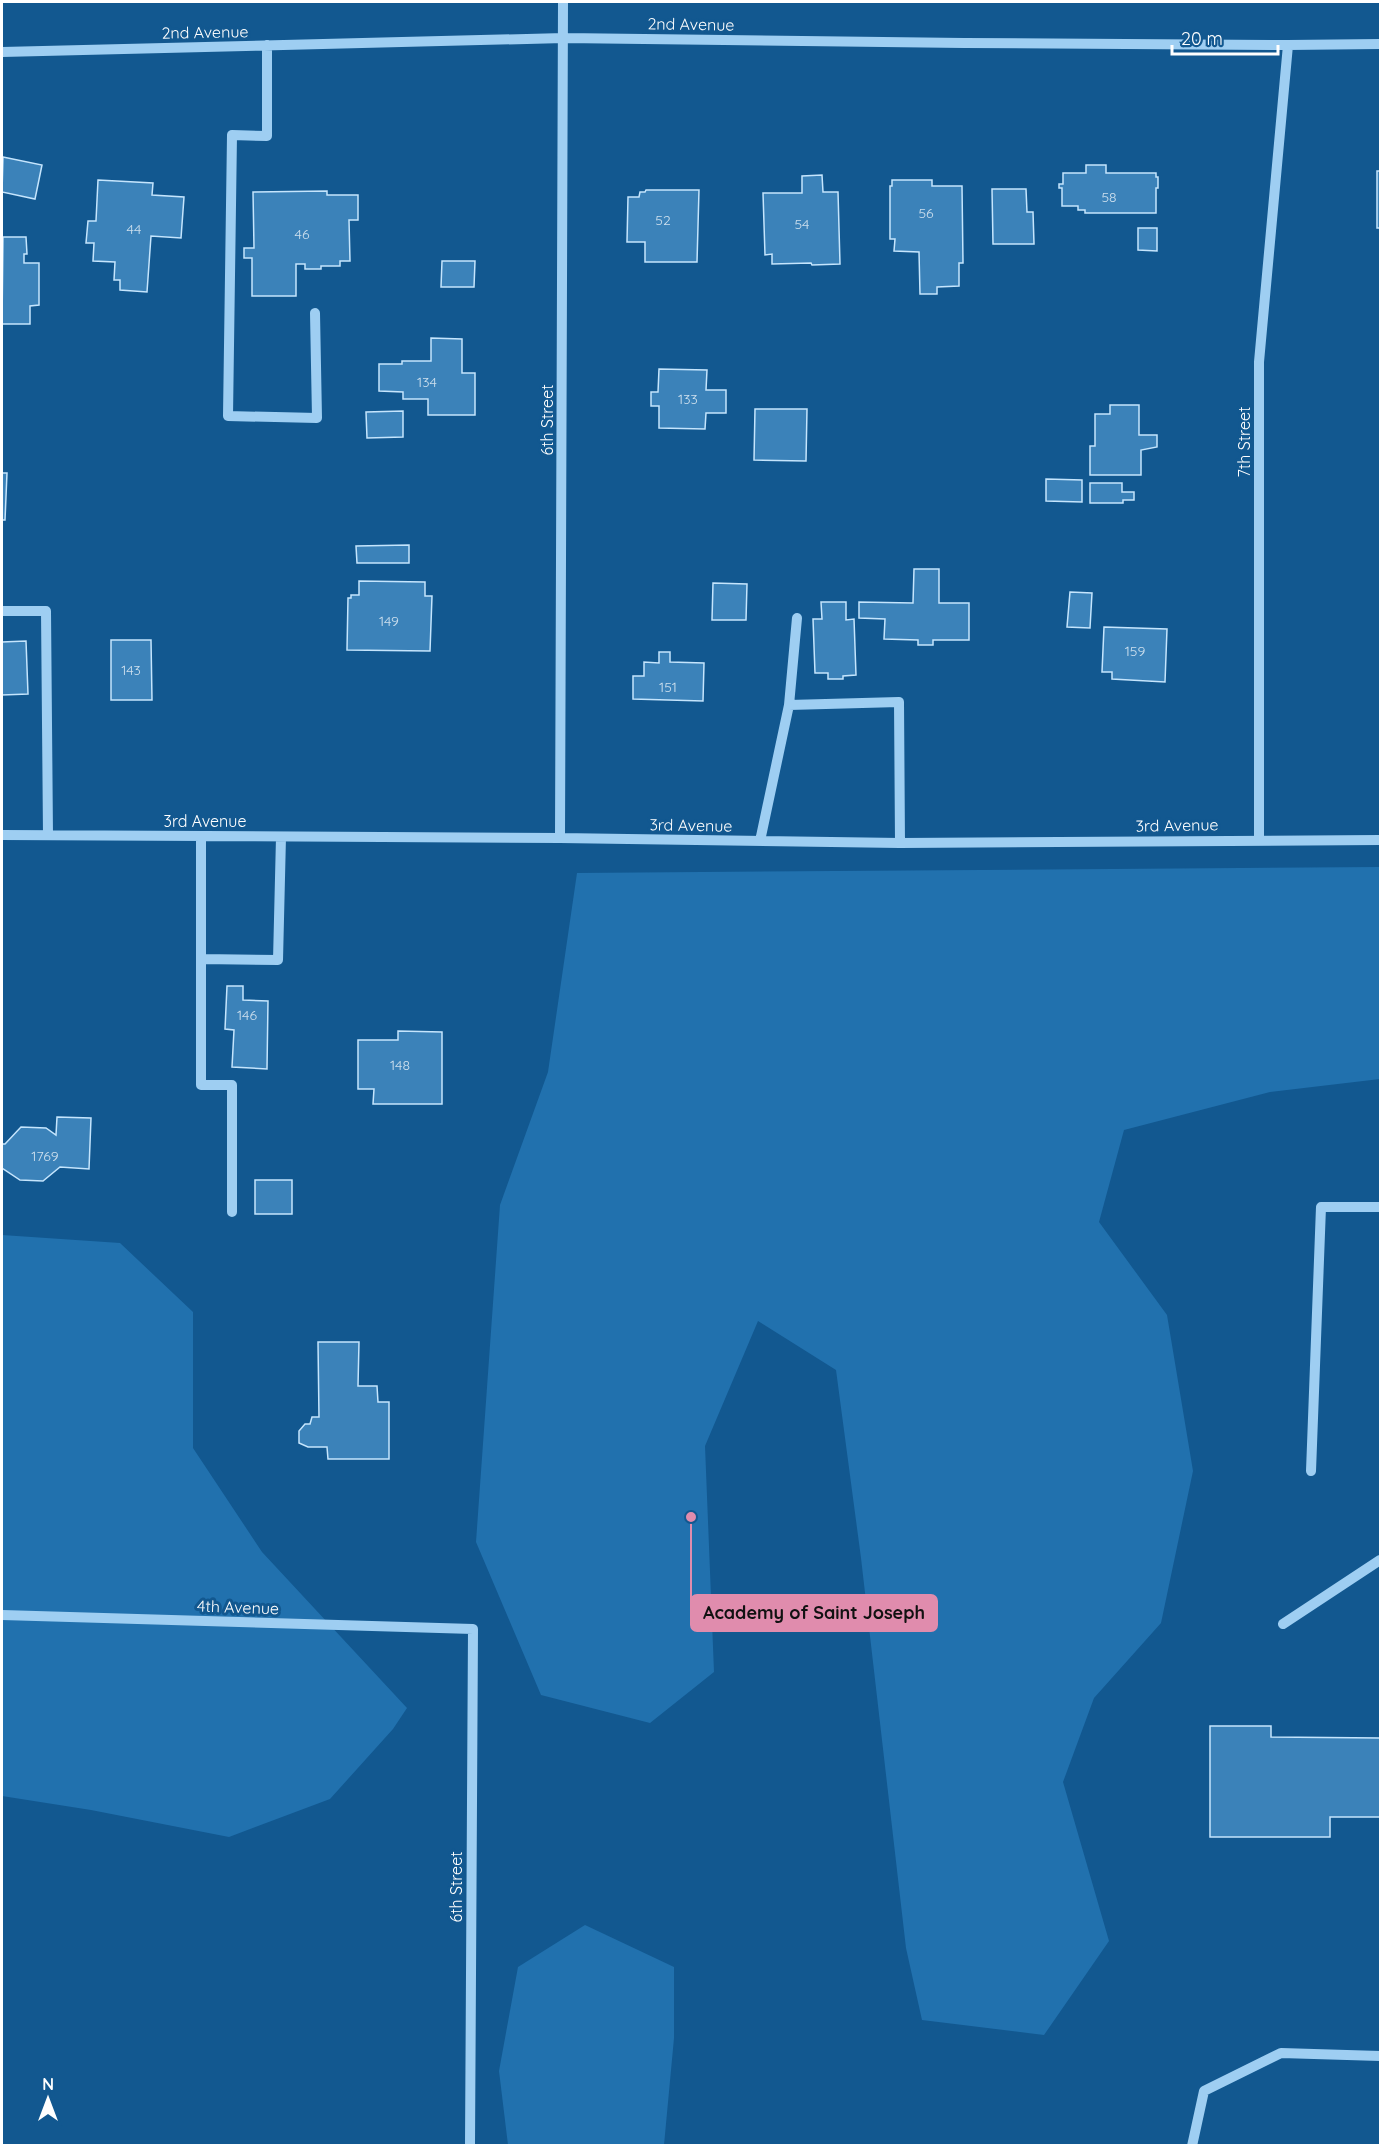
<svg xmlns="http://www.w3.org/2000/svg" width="1382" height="2147" font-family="Quicksand,sans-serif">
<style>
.green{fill:#2171ae}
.building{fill:#3b82b9;stroke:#c5e5fd;stroke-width:1.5}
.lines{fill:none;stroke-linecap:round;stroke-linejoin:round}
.minor{stroke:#9ecef2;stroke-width:10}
.labels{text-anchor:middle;stroke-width:6;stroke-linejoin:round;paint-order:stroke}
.number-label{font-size:14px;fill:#cee0ee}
.street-label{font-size:16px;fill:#fff;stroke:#125890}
.leader{fill:none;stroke:#e08cad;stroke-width:2}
.callout-dot{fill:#e08cad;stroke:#125890;stroke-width:2}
.callout{fill:#e08cad;stroke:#e08cad;stroke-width:2}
.callout-label{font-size:18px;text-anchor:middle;font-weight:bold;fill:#111}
</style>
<rect width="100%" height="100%" fill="#125890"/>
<path class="green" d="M1380,867V1079L1270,1092L1124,1130L1099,1222L1167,1315L1193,1471L1161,1623L1094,1698L1063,1782L1109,1941L1044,2035L922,2020L906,1948L861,1558L836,1370L758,1321L705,1446L714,1672L650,1723L541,1695L476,1542L500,1205L548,1072L577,873Z
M2,1235L120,1243L193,1312V1448L262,1552L407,1708L393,1729L330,1799L229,1837L91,1810L2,1796Z
M585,1925L674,1967V2038L664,2145H508L499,2071L518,1967Z"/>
<path class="building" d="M3,157L42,165L35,199L2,192Z
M1086,165H1106V173H1156V177H1158V188H1156V213H1085V210H1078V206H1062V188H1059V184H1063V173H1086Z
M1377,171H1380V228H1377Z
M822,175L823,192H838L840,264L812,265L811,263L772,264V254L765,255L763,193H802V176Z
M98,180L153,183L152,195L184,197L181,238L151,236L147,292L120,290V280H114L115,262L93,261L94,243H86L88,221H96Z
M892,180H932V186H962L963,263H959V286L937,287V294H920L919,252L894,251L895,239H890V186H892Z
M992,189H1026L1027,212H1033L1034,244H993Z
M646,190H699L697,262H645V242H627L628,197H639L640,192H645Z
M327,191V195H358V220H349L350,261H340V266H321V269H305V264H296V296H252V258H244V248H254L253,192Z
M1138,228H1157V251L1138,250Z
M3,237H26L27,254H24V263H39V305L30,306V324H2Z
M442,261H475L474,287H441Z
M431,338L462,339V373H475V415H428V399H403V392L379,391V364H402V361H431Z
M659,369L707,370L706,390H726V413H706L705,429L659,428V406H651V392H658Z
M1110,405H1139V435H1157V447L1141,450V475H1090V446H1095V414H1110Z
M755,409H807L806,461L754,460Z
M403,411V437L367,438L366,412Z
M2,473H7L5,520H2Z
M1046,479L1082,480V502L1046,501Z
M1090,483H1122V492H1134V500H1123V503H1090Z
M409,545V563H357L356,546Z
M914,569H939V603H969V640H933V645H918V640L884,639L885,619L859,618V602L913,603Z
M359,581L425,582V596H432L430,651L347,650L348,598H351V595H359Z
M713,583L747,584L746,620H712Z
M1070,592L1092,593L1090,628L1067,627Z
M821,602H846V620L854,619L856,675L843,676V679H828V673H815L813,619H822Z
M1104,627L1167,629L1165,682L1112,679V672H1102Z
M111,640H151L152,700H111Z
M26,641L28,694L2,695V642Z
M659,652H670V662L704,663L703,701L633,699V676H644V662L659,663Z
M227,986H243V1000L268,1001L267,1069L232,1067L234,1030L225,1029Z
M398,1031L442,1032V1104H373L374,1089H358V1040H398Z
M57,1117L91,1118L89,1169L60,1167L43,1181L20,1180L2,1168V1144H5L21,1127L46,1128L56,1135Z
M255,1180H292V1214H255Z
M318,1342H359L358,1386H377L378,1402H389V1459H328L327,1447H308L299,1443V1431L305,1424H310L312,1417H319Z
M1210,1726H1271V1737L1380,1738V1817H1330V1837H1210Z"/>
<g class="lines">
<path class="minor" d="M267,45V136L232,135L228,416L317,418L315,313
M2,52L564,38L964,43L1288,45L1380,44
M2,611H46L48,835
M789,705L797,618
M2,835L560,838L900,843L1380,840
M201,837V1085H232V1212
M560,838L563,2
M1259,840V362L1288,45
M760,841L789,705L899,702L900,843
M201,959L278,960L281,837
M1311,1471L1321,1207H1380
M2,1615L473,1629L470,2146
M1283,1624L1380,1560
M1192,2146L1204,2091L1281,2053L1380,2056"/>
</g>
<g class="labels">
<g class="number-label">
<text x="1109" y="202">58</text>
<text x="926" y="218">56</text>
<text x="663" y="225">52</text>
<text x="802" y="229">54</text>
<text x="134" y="234">44</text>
<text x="302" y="239">46</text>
<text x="427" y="387">134</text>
<text x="688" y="404">133</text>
<text x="389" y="626">149</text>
<text x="1135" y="656">159</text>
<text x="131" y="675">143</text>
<text x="668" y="692">151</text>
<text x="247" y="1020">146</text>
<text x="400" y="1070">148</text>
<text x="45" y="1161">1769</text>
</g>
<g class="street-label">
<text transform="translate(691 24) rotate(1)" y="6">2nd Avenue</text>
<text transform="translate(205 32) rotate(-1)" y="6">2nd Avenue</text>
<text transform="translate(547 420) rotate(-90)" y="6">6th Street</text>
<text transform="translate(1244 442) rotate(-90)" y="6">7th Street</text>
<text x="205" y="827">3rd Avenue</text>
<text transform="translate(691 825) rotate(1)" y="6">3rd Avenue</text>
<text transform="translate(1177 825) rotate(-1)" y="6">3rd Avenue</text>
<text transform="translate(238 1607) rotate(2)" y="6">4th Avenue</text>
<text transform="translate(456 1887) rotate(-90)" y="6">6th Street</text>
</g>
</g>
<path class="leader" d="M691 1517L691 1613"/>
<circle class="callout-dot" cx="691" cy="1517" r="6"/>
<rect class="callout" x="691" y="1595" width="246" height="36" rx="6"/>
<g class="callout-label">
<text x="814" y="1619">Academy of Saint Joseph</text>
</g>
<rect width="1382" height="2147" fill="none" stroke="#ffffff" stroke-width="6"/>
<g transform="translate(48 2099)" stroke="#125890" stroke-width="4.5" paint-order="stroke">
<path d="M0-4.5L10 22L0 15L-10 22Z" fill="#ffffff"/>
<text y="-9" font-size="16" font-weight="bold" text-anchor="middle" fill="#ffffff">N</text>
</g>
<path d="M1172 45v9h106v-9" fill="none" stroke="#ffffff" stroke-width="3"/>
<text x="1181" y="45" font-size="18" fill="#ffffff" stroke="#125890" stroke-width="4.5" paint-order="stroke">20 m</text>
</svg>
